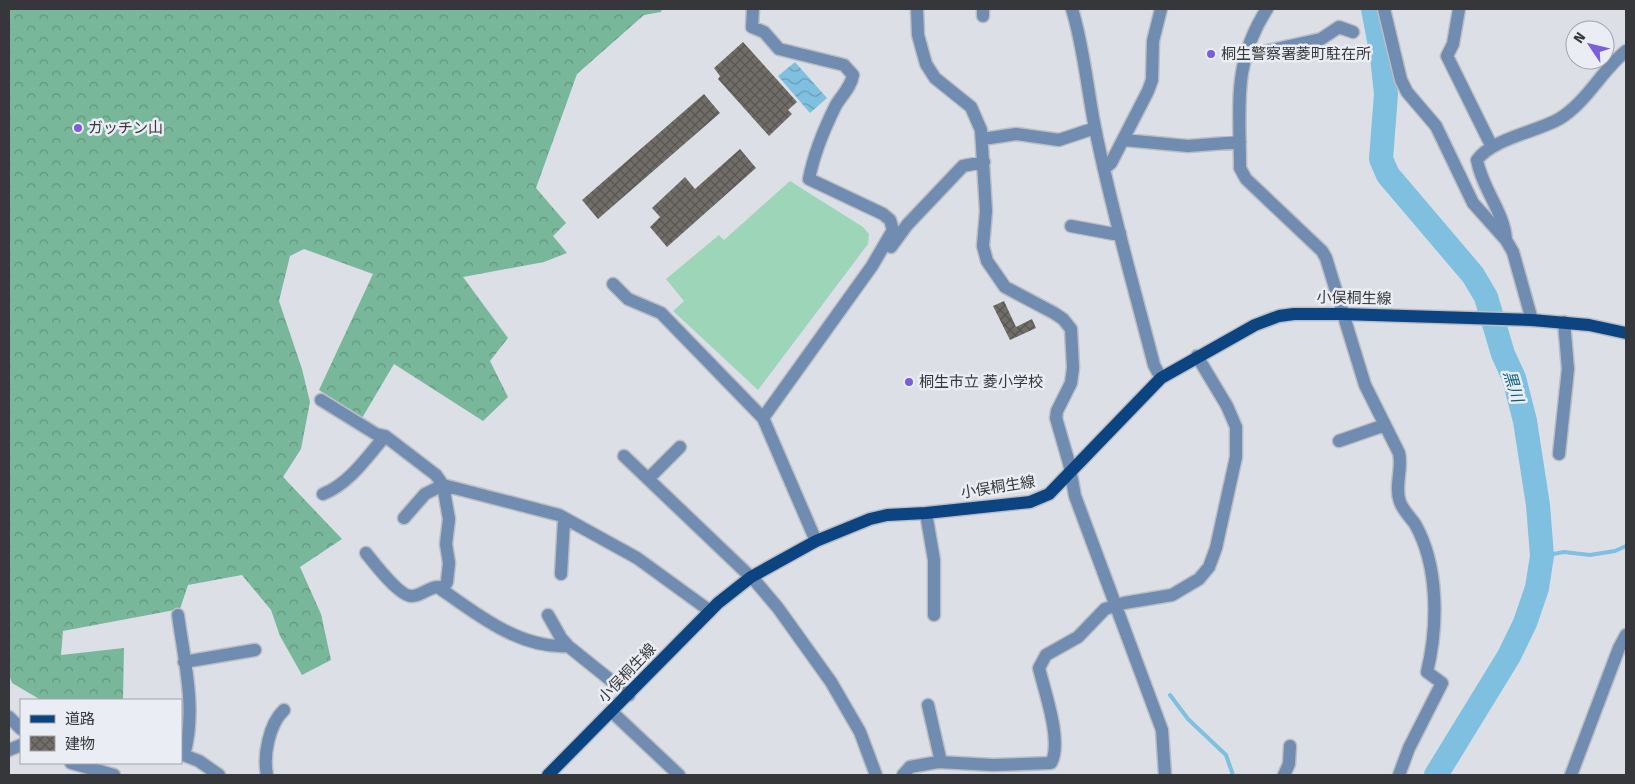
<svg xmlns="http://www.w3.org/2000/svg" width="1635" height="784" font-family="'Fira Sans','Noto Sans JP',sans-serif">
<style>
.forest{fill:url(#forest-crowns)}
.pitch{fill:#9dd5b9}
.water{fill:url(#water-waves)}
.lines{fill:none;stroke-linecap:round;stroke-linejoin:round}
.stream{stroke:#7fbfdf;stroke-width:4}
.river{stroke:#7fbfdf;stroke-width:24}
.building{fill:url(#building-cross-hatch)}
.minor-casing{stroke:#bbbec4;stroke-width:15}
.major-casing{stroke:#bbbec4;stroke-width:15}
.minor{stroke:#708cb0;stroke-width:12}
.major{stroke:#0c4482;stroke-width:12}
.poi-dot{fill:#7d5ed9;stroke:#eaedf3;stroke-width:2}
.labels{text-anchor:middle;stroke-width:5;stroke-linejoin:round;paint-order:stroke}
.poi-label{font-size:15px;fill:#36373a;stroke:#eaedf3;text-anchor:start}
.street-label{font-size:15px;fill:#36373a;stroke:#eaedf3}
.water-label{font-size:16px;font-style:italic;fill:#0d607f;stroke:#eaedf3}
</style>
<defs>
<pattern id="forest-crowns" width="20" height="18" patternUnits="userSpaceOnUse" patternTransform="scale(1.25)"><rect width="20" height="18" fill="#78b799"/><path d="M2 6a3 3 0 1 1 6 0M12 15a3 3 0 1 1 6 0" fill="none" stroke="#63967e"/></pattern>
<pattern id="water-waves" width="16" height="10" patternUnits="userSpaceOnUse" patternTransform="scale(1.25)"><rect width="16" height="10" fill="#7fbfdf"/><path d="M0 5q4-4 8 0t8 0" fill="none" stroke="#699cb6"/></pattern>
<pattern id="building-cross-hatch" width="8" height="8" patternUnits="userSpaceOnUse" patternTransform="scale(1.25)"><rect width="8" height="8" fill="#716d68"/><path d="M0 0l8 8M0 8l8-8" fill="none" stroke="#595652"/></pattern>
</defs>
<rect width="100%" height="100%" fill="#dce0e6"/>
<path class="forest" d="M9,9H662L661,12L644,15L577,74L536,188L566,223L553,236L567,253L544,262L463,277L508,338L490,361L508,397L483,421L394,364L362,418L319,390L373,274L304,249L290,256L279,301L302,369L310,402L301,449L283,477L342,539L300,567L321,614L331,660L302,675L280,636L271,610L242,575L188,585L180,609L63,631L61,655L124,648L123,700H41L12,683L9,674Z"/>
<path class="pitch" d="M790,181L863,227L869,234L868,244L853,264L758,390L673,311L684,301L666,279L719,235L724,240Z"/>
<path class="water" d="M795,62L827,98L810,113L778,76Z"/>
<g class="lines">
<path class="stream" d="M1542,556L1564,552L1590,555L1615,551L1626,546
M1170,695L1188,719L1226,755L1233,775"/>
<path class="river" d="M1373,9L1382,56L1386,94L1381,159L1388,175L1473,275L1486,297L1503,354L1514,378L1525,421L1538,505L1542,556L1537,588L1525,623L1509,656L1436,775"/>
</g>
<path class="building" d="M743,42L797,102L788,110L792,114L769,136L718,79L720,76L714,68Z
M704,94L720,113L598,219L582,200Z
M740,149L756,168L667,247L650,227L660,217L652,208L685,177L695,189Z
M1004,301L1016,327L1032,319L1036,328L1010,340L993,306Z"/>
<g class="lines">
<g class="minor-casing">
<path id="minor" d="M753,9L752,27L764,32L779,49L844,65L853,75C851,87 842,95 836,105C824,129 814,153 809,179L883,214L890,220L893,230L872,266L763,418
M917,9L918,35L926,64L935,78L971,107L981,130L986,211L983,246L987,261L1005,287L1054,313L1063,319L1071,329L1073,368L1071,383L1057,411L1056,418L1069,463L1075,496L1162,730L1165,775
M983,9V16
M1072,9C1084,48 1087,88 1095,128C1111,208 1134,287 1154,365L1161,378
M1267,9C1232,63 1240,106 1240,168L1246,179L1322,251L1326,258L1365,385L1399,453C1403,469 1394,486 1400,502C1403,510 1410,517 1415,524C1439,566 1438,627 1427,672L1442,683L1409,748L1399,775
M1384,9L1401,80L1407,92L1436,126L1473,203L1506,240L1513,252L1532,320
M1459,9L1453,44L1447,56L1492,147
M1245,50L1258,53L1321,39L1339,27L1353,32
M983,139L1016,134L1059,140L1095,128
M1124,140L1188,146L1240,142
M1104,169L1111,163L1148,91L1152,80L1153,41L1161,9
M1071,226L1114,234L1120,233
M1506,240C1504,211 1482,189 1477,160C1492,139 1536,132 1559,119C1587,102 1601,71 1626,51
M891,247L907,225L963,166L984,162
M613,284L628,299L661,313L763,418L816,541
M321,400L376,434L385,436L436,475L443,485L449,519L446,544L449,563L447,582L442,590
M1339,441L1385,425
M1559,454L1568,369L1564,322
M624,456L756,582L778,608L831,682L860,732L876,775
M648,479L680,447
M323,494C349,484 367,457 385,436
M926,513L934,560V615
M404,518L425,494L443,485L559,515L637,558L710,611
M366,553C374,563 400,597 412,596C421,596 429,587 438,587C475,613 519,649 568,646
M561,574L564,520
M178,615C184,660 197,710 184,755
M548,615L561,638L568,646L629,695
M184,662L255,650
M928,705L941,762
M612,712L679,775
M9,717L21,729
M9,750L21,745
M181,754L199,761L219,775
M71,763L114,775
M267,775C263,756 269,724 284,710
M903,775L910,767L938,762L993,765L1051,763C1063,742 1044,690 1039,668L1046,655L1078,637L1105,609L1124,603L1172,595L1199,579L1209,567L1216,548L1236,457V427L1227,406L1197,356
M1284,775L1289,764L1290,746
M1571,775L1619,648L1626,635"/>
</g>
<g class="major-casing">
<path id="major" d="M548,775L718,603L751,577L816,541L870,519L887,515L926,513L1030,502L1049,494L1161,378L1255,325L1279,316L1294,314H1341L1532,320L1589,325L1626,333"/>
</g>
<use href="#minor" class="minor"/>
<use href="#major" class="major"/>
</g>
<g class="poi-dot">
<circle cx="1211" cy="54" r="5"/>
<circle cx="78" cy="128" r="5"/>
<circle cx="909" cy="382" r="5"/>
</g>
<g class="labels">
<g class="poi-label">
<text x="1221" y="59">桐生警察署菱町駐在所</text>
<text x="88" y="133">ガッチン山</text>
<text x="919" y="387">桐生市立 菱小学校</text>
</g>
<g class="street-label">
<text transform="translate(1354 298) rotate(1)" y="5">小俣桐生線</text>
<text transform="translate(998 487) rotate(-9)" y="5">小俣桐生線</text>
<text transform="translate(627 673) rotate(-46)" y="5">小俣桐生線</text>
</g>
<g class="water-label">
<text transform="translate(1514 386) rotate(73)" y="6">黒川</text>
</g>
</g>
<rect width="1635" height="784" fill="none" stroke="#36373a" stroke-width="20"/>
<rect x="20" y="699" width="162" height="65" fill="#eaedf3" stroke="#a2a4a9"/>
<rect x="30" y="715" width="25" height="8" fill="#0c4482" stroke="#a2a4a9"/>
<text x="65" y="724" font-size="15" fill="#36373a">道路</text>
<rect x="30" y="736" width="25" height="15" fill="url(#building-cross-hatch)" stroke="#a2a4a9"/>
<text x="65" y="749" font-size="15" fill="#36373a">建物</text>
<g transform="translate(1590 45) rotate(305)"><circle r="24" fill="#eaedf3" stroke="#a2a4a9"/>
<path d="M0-4L9 19L0 12L-9 19Z" fill="#7d5ed9"/>
<text y="-8" font-size="14" font-weight="bold" text-anchor="middle" fill="#36373a">N</text>
</g>
</svg>
